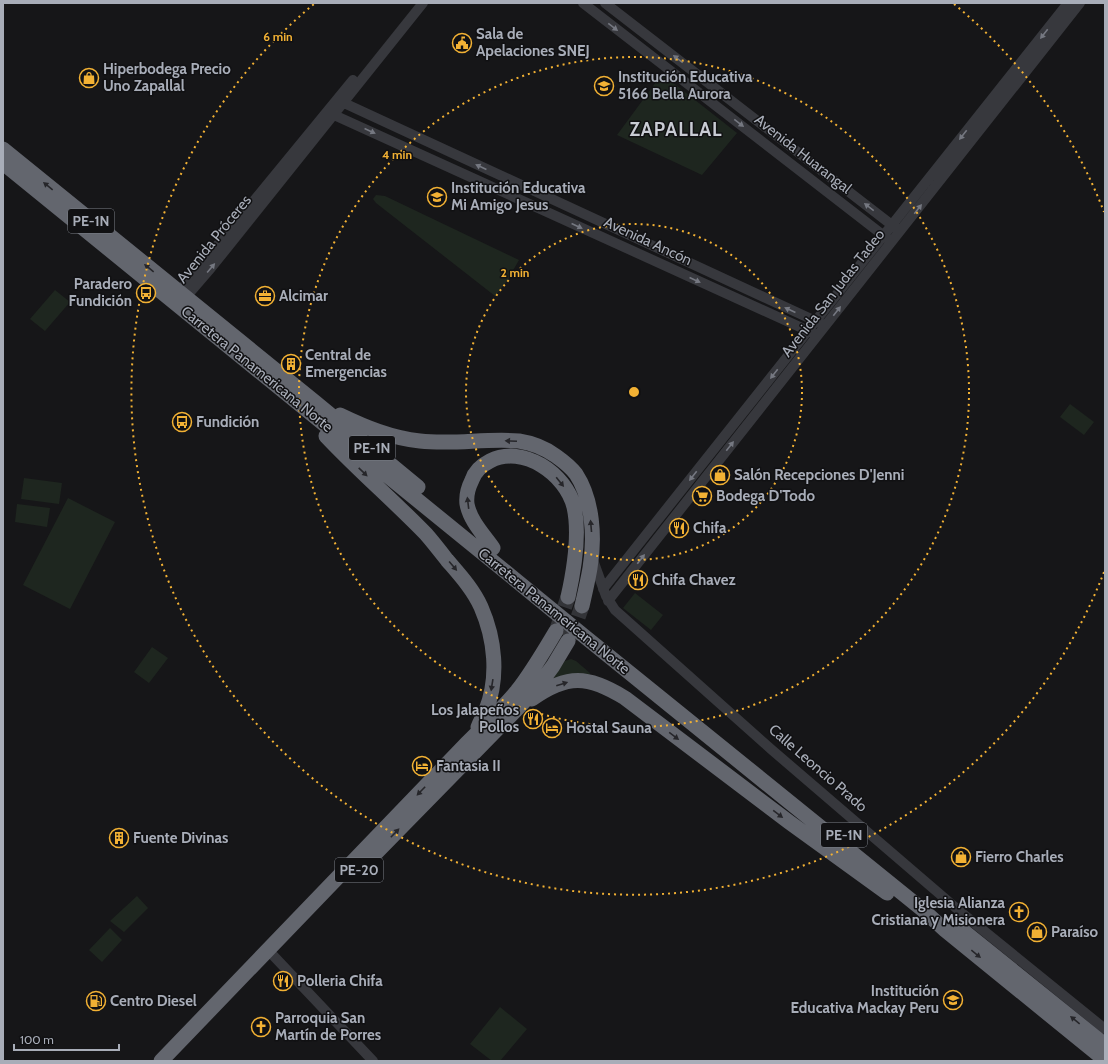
<svg xmlns="http://www.w3.org/2000/svg" width="1108" height="1064" font-family="Cabin,sans-serif">
<style>
.green{fill:#1e261f}
.lines{fill:none;stroke-linecap:round;stroke-linejoin:round}
.highway-tunnel{stroke:#333438;stroke-width:15;stroke-dasharray:15 8;stroke-linecap:butt}
.minor{stroke:#37383d;stroke-width:10}
.highway{stroke:#63666e;stroke-width:15}
.oneway{fill:#757881}
.oneway2{fill:#26262a}
.ring{fill:none;stroke:#f2b134;stroke-width:2;stroke-dasharray:2 4}
.labels{text-anchor:middle;stroke-width:3;stroke-linejoin:round;paint-order:stroke}
.shield{fill:#111113;stroke:#7b7e86;stroke-width:1}
.shield-label{font-size:14px;font-weight:bold;fill:#a8adb8}
.poi-label{font-size:15px;font-weight:bold;fill:#a8adb8;stroke:#111113;text-anchor:start}
.street-label{font-size:15px;fill:#a8adb8;stroke:#111113}
.district-label{font-size:19px;font-weight:bold;letter-spacing:1px;fill:#c9ccd4;stroke:#111113}
.centre{fill:#f2b134;stroke:#111113;stroke-width:2}
.ring-label{font-size:12px;text-anchor:middle;font-weight:bold;fill:#f2b134;stroke:#111113;stroke-width:3;stroke-linejoin:round;paint-order:stroke}
</style>
<rect width="100%" height="100%" fill="#161618"/>
<path class="green" d="M662,74L737,133L702,175L617,135Z
M376,195L385,196L519,260L507,281L495,296L376,203L373,199Z
M55,290L70,302L45,331L30,319Z
M1070,404L1094,422L1084,435L1060,417Z
M24,478L62,483L59,504L21,499Z
M68,498L115,522L70,609L23,585Z
M17,504L50,508L47,527L15,522Z
M635,593L663,615L651,630L623,608Z
M152,647L168,658L149,683L134,672Z
M571,659L576,661L590,673L589,676L547,683L565,661Z
M137,896L148,908L124,932L110,921Z
M110,928L122,940L102,962L89,950Z
M500,1007L527,1029L500,1061H492L470,1044Z"/>
<g class="lines">
<path class="highway-tunnel" d="M557,629L568,597
M569,638L576,623L582,606"/>
<path class="minor" d="M583,3L888,239
M605,3L897,229
M344,103L822,324
M334,115L813,333
M177,297L179,292L353,80
M180,300L186,297L211,268L423,3
M593,560L606,596L615,610L772,750L963,914L1105,1029
M603,589L1068,3
M608,601L1080,3
M268,950L373,1061"/>
<path class="highway" d="M3,149L315,402L418,487
M3,163L512,577L584,636L923,910L945,930L1105,1060
M340,415C365,427 391,438 420,441C453,445 487,438 519,441C532,443 545,448 556,456C563,461 570,466 576,474C593,500 595,538 590,568C588,580 585,593 582,606
M326,436C358,470 393,500 426,534C433,542 440,551 447,560C459,574 473,589 481,607C495,639 499,677 486,710C484,716 480,721 478,727
M493,548C484,535 470,521 467,504C466,496 468,488 472,480C475,471 482,465 490,461C523,444 566,474 574,507C580,534 574,570 568,597
M532,699C567,674 588,675 625,698L789,822L887,893
M374,855L516,710L536,689L553,666L568,641
M961,929L1105,1045
M161,1061L467,743C484,726 502,709 517,691C532,672 544,651 556,631"/>
</g>
<defs><path id="oneway-solid" d="M-6-.8H1V-3.2L6.5 0L1 3.2V.8H-6Z"/></defs>
<g class="oneway">
<use href="#oneway-solid" transform="translate(613 27) rotate(38)"/>
<use href="#oneway-solid" transform="translate(1044 34) rotate(128)"/>
<use href="#oneway-solid" transform="translate(678 59) rotate(-142)"/>
<use href="#oneway-solid" transform="translate(739 123) rotate(38)"/>
<use href="#oneway-solid" transform="translate(370 131) rotate(25)"/>
<use href="#oneway-solid" transform="translate(963 135) rotate(128)"/>
<use href="#oneway-solid" transform="translate(481 167) rotate(-155)"/>
<use href="#oneway-solid" transform="translate(869 207) rotate(-142)"/>
<use href="#oneway-solid" transform="translate(918 209) rotate(-52)"/>
<use href="#oneway-solid" transform="translate(577 226) rotate(25)"/>
<use href="#oneway-solid" transform="translate(211 268) rotate(-50)"/>
<use href="#oneway-solid" transform="translate(695 280) rotate(25)"/>
<use href="#oneway-solid" transform="translate(790 310) rotate(-155)"/>
<use href="#oneway-solid" transform="translate(837 311) rotate(-52)"/>
<use href="#oneway-solid" transform="translate(774 374) rotate(128)"/>
<use href="#oneway-solid" transform="translate(730 446) rotate(-52)"/>
<use href="#oneway-solid" transform="translate(693 476) rotate(128)"/>
<use href="#oneway-solid" transform="translate(641 559) rotate(-52)"/>
</g>
<g class="oneway2">
<use href="#oneway-solid" transform="translate(48 186) rotate(-141)"/>
<use href="#oneway-solid" transform="translate(149 268) rotate(-141)"/>
<use href="#oneway-solid" transform="translate(511 441) rotate(-177)"/>
<use href="#oneway-solid" transform="translate(363 472) rotate(44)"/>
<use href="#oneway-solid" transform="translate(560 482) rotate(51)"/>
<use href="#oneway-solid" transform="translate(468 503) rotate(-97)"/>
<use href="#oneway-solid" transform="translate(591 526) rotate(-95)"/>
<use href="#oneway-solid" transform="translate(453 566) rotate(50)"/>
<use href="#oneway-solid" transform="translate(562 684) rotate(-17)"/>
<use href="#oneway-solid" transform="translate(492 685) rotate(99)"/>
<use href="#oneway-solid" transform="translate(674 736) rotate(37)"/>
<use href="#oneway-solid" transform="translate(421 791) rotate(134)"/>
<use href="#oneway-solid" transform="translate(778 814) rotate(37)"/>
<use href="#oneway-solid" transform="translate(395 833) rotate(-46)"/>
<use href="#oneway-solid" transform="translate(976 954) rotate(39)"/>
<use href="#oneway-solid" transform="translate(1075 1020) rotate(-141)"/>
</g>
<g class="ring">
<circle cx="634" cy="392" r="168"/>
<circle cx="634" cy="392" r="335"/>
<path d="M1104 572A503 503 0 1 1 314 4M954 4A503 503 0 0 1 1104 212"/>
</g>
<defs>
<g id="civic-ring" transform="scale(1)"><circle r="9.5" fill="#111113" stroke="#f2b134" stroke-width="1.5"/><path d="M-.6-6.5H3V-4.5H.6V-3L4-1V1h2V6H-6V1h2V-1L-.6-3ZM-1.2 2.5V6h2.4V2.5Z" fill="#f2b134"/></g>
<g id="shop-ring" transform="scale(1)"><circle r="9.5" fill="#111113" stroke="#f2b134" stroke-width="1.5"/><path d="M-5-2.5h2.3a2.7 3.5 0 0 1 5.4 0H5L5.5 6h-11ZM-1.5-2.5h3a1.5 2.3 0 0 0-3 0Z" fill="#f2b134"/></g>
<g id="school-ring" transform="scale(1)"><circle r="9.5" fill="#111113" stroke="#f2b134" stroke-width="1.5"/><path d="M0-5L7-2L0 1L-7-2ZM-4 1L0 2.5L4 1V4Q0 6-4 4Z" fill="#f2b134"/></g>
<g id="bus-ring" transform="scale(1)"><circle r="9.5" fill="#111113" stroke="#f2b134" stroke-width="1.5"/><path d="M-5-6H5V4H4V6H2V4H-2V6H-4V4H-5ZM-3.5-4V0h7V-4ZM-3.5 1.2v1.5H-2V1.2ZM2 1.2v1.5H3.5V1.2Z" fill="#f2b134"/></g>
<g id="office-ring" transform="scale(1)"><circle r="9.5" fill="#111113" stroke="#f2b134" stroke-width="1.5"/><path d="M-6-3h4V-5.5h4V-3h4V5H-6ZM-1-4.5V-3h2v-1.5ZM-6 0V1H6V0Z" fill="#f2b134"/></g>
<g id="building-ring" transform="scale(1)"><circle r="9.5" fill="#111113" stroke="#f2b134" stroke-width="1.5"/><path d="M-4-6H4V6H1V3H-1V6H-4ZM-2.5-4.3h1.7v1.8h-1.7ZM.8-4.3h1.7v1.8H.8ZM-2.5-1h1.7V.8h-1.7ZM.8-1h1.7V.8H.8Z" fill="#f2b134"/></g>
<g id="supermarket-ring" transform="scale(1)"><circle r="9.5" fill="#111113" stroke="#f2b134" stroke-width="1.5"/><path d="M-6-5.5h2.5l.6 2H6L4.5 2H-2.5L-4.4-4H-6ZM-1.5 3.2a1.3 1.3 0 1 0 .1 0ZM3 3.2a1.3 1.3 0 1 0 .1 0Z" fill="#f2b134"/></g>
<g id="restaurant-ring" transform="scale(1)"><circle r="9.5" fill="#111113" stroke="#f2b134" stroke-width="1.5"/><path d="M-5-6h1v4h1v-4h1v4h1v-4h1v5L-1.5 .5V6h-2V.5L-5-1ZM5-6V6H3V1.5H1.5Q1.5-4 5-6Z" fill="#f2b134"/></g>
<g id="hotel-ring" transform="scale(1)"><circle r="9.5" fill="#111113" stroke="#f2b134" stroke-width="1.5"/><path d="M-6-4.5h1.5V1H6V5H4.5V3h-9V5H-6ZM-4 0a1.8 1.8 0 1 1 3.6 0ZM.5 0V-2.5h3Q6-2.5 6 0Z" fill="#f2b134"/></g>
<g id="church-ring" transform="scale(1)"><circle r="9.5" fill="#111113" stroke="#f2b134" stroke-width="1.5"/><path d="M-1.2-6h2.4v3.5h3.3v2.4h-3.3V6h-2.4V-.1h-3.3v-2.4h3.3Z" fill="#f2b134"/></g>
<g id="fuel-ring" transform="scale(1)"><circle r="9.5" fill="#111113" stroke="#f2b134" stroke-width="1.5"/><path d="M-5.5-6h7V0h2V4h1.3V-2.5L3-4.5l.8-.8L6-3V5H2.5V1h-1V6h-7ZM-4.2-4.7v3.2H.2V-4.7Z" fill="#f2b134"/></g>
</defs>
<g fill-rule="evenodd">
<use href="#civic-ring" x="462" y="43"/>
<use href="#shop-ring" x="89" y="78"/>
<use href="#school-ring" x="604" y="86"/>
<use href="#school-ring" x="437" y="197"/>
<use href="#bus-ring" x="146" y="293"/>
<use href="#office-ring" x="265" y="296"/>
<use href="#building-ring" x="291" y="364"/>
<use href="#bus-ring" x="182" y="422"/>
<use href="#shop-ring" x="720" y="475"/>
<use href="#supermarket-ring" x="702" y="496"/>
<use href="#restaurant-ring" x="679" y="528"/>
<use href="#restaurant-ring" x="638" y="580"/>
<use href="#restaurant-ring" x="533" y="719"/>
<use href="#hotel-ring" x="552" y="728"/>
<use href="#hotel-ring" x="422" y="766"/>
<use href="#building-ring" x="119" y="838"/>
<use href="#shop-ring" x="961" y="857"/>
<use href="#church-ring" x="1019" y="912"/>
<use href="#shop-ring" x="1037" y="932"/>
<use href="#restaurant-ring" x="283" y="981"/>
<use href="#school-ring" x="953" y="1000"/>
<use href="#fuel-ring" x="96" y="1001"/>
<use href="#church-ring" x="261" y="1027"/>
</g>
<g class="labels">
<g class="shield">
<rect x="68" y="209" width="46" height="24" rx="3"/>
<rect x="349" y="436" width="46" height="24" rx="3"/>
<rect x="821" y="823" width="46" height="24" rx="3"/>
<rect x="335" y="858" width="48" height="24" rx="3"/>
</g>
<g class="shield-label">
<text x="91" y="226">PE-1N</text>
<text x="372" y="453">PE-1N</text>
<text x="844" y="840">PE-1N</text>
<text x="359" y="875">PE-20</text>
</g>
<g class="poi-label">
<text x="476" y="39">Sala de<tspan x="476" dy="17">Apelaciones SNEJ</tspan></text>
<text x="103" y="74">Hiperbodega Precio<tspan x="103" dy="17">Uno Zapallal</tspan></text>
<text x="618" y="82">Institución Educativa<tspan x="618" dy="17">5166 Bella Aurora</tspan></text>
<text x="451" y="193">Institución Educativa<tspan x="451" dy="17">Mi Amigo Jesus</tspan></text>
<text x="132" y="289" text-anchor="end">Paradero<tspan x="132" dy="17">Fundición</tspan></text>
<text x="279" y="301">Alcimar</text>
<text x="305" y="360">Central de<tspan x="305" dy="17">Emergencias</tspan></text>
<text x="196" y="427">Fundición</text>
<text x="734" y="480">Salón Recepciones D'Jenni</text>
<text x="716" y="501">Bodega D'Todo</text>
<text x="693" y="533">Chifa</text>
<text x="652" y="585">Chifa Chavez</text>
<text x="519" y="715" text-anchor="end">Los Jalapeños<tspan x="519" dy="17">Pollos</tspan></text>
<text x="566" y="733">Hostal Sauna</text>
<text x="436" y="771">Fantasia II</text>
<text x="133" y="843">Fuente Divinas</text>
<text x="975" y="862">Fierro Charles</text>
<text x="1005" y="908" text-anchor="end">Iglesia Alianza<tspan x="1005" dy="17">Cristiana y Misionera</tspan></text>
<text x="1051" y="937">Paraíso</text>
<text x="297" y="986">Polleria Chifa</text>
<text x="939" y="996" text-anchor="end">Institución<tspan x="939" dy="17">Educativa Mackay Peru</tspan></text>
<text x="110" y="1006">Centro Diesel</text>
<text x="275" y="1023">Parroquia San<tspan x="275" dy="17">Martín de Porres</tspan></text>
</g>
<g class="street-label">
<text transform="translate(803 154) rotate(38)" y="5">Avenida Huarangal</text>
<text transform="translate(214 239) rotate(-51)" y="5">Avenida Próceres</text>
<text transform="translate(648 241) rotate(25)" y="5">Avenida Ancón</text>
<text transform="translate(833 293) rotate(-52)" y="5">Avenida San Judas Tadeo</text>
<text transform="translate(257 369) rotate(39)" y="5">Carretera Panamericana Norte</text>
<text transform="translate(554 611) rotate(39)" y="5">Carretera Panamericana Norte</text>
<text transform="translate(818 768) rotate(41)" y="5">Calle Leoncio Prado</text>
</g>
<g class="district-label">
<text x="676" y="136">ZAPALLAL</text>
</g>
</g>
<circle cx="634" cy="392" r="6" class="centre"/>
<g class="ring-label">
<text x="278" y="41">6 min</text>
<text x="397" y="159">4 min</text>
<text x="515" y="277">2 min</text>
</g>
<rect width="1108" height="1064" fill="none" stroke="#a8adb8" stroke-width="8"/>
<path d="M14 1044v6h105v-6" fill="none" stroke="#a8adb8" stroke-width="2"/>
<text x="20" y="1044" font-size="12" fill="#a8adb8" stroke="#111113" stroke-width="3" paint-order="stroke">100 m</text>
</svg>
